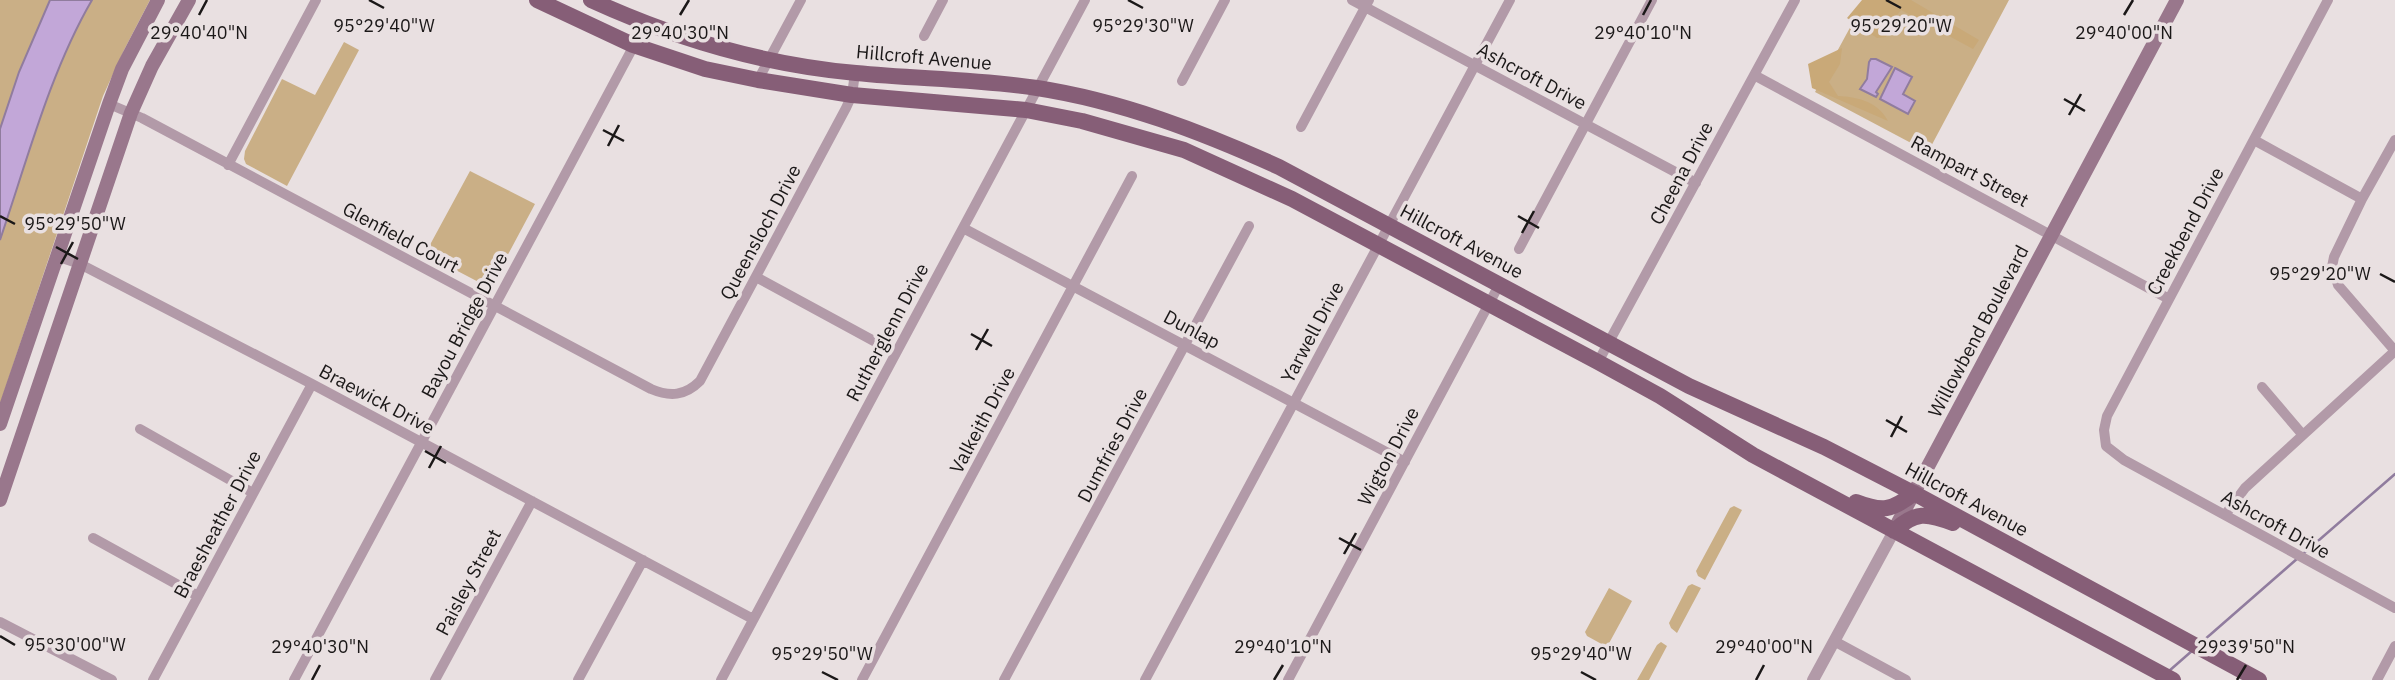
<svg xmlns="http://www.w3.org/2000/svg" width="2395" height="680" font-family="'IBM Plex Sans',sans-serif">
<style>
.green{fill:#caaf86}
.forest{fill:#c9a978}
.water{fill:#c2a7d8;stroke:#907c9e;stroke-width:2}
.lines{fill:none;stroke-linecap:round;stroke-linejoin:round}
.stream{stroke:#907c9e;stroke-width:2.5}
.minor{stroke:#b29aa8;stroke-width:10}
.tertiary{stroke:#b29aa8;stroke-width:12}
.secondary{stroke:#99778c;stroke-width:14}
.primary{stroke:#865e77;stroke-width:16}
.ticks{fill:none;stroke:#1b1818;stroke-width:2.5}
.labels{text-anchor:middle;stroke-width:7;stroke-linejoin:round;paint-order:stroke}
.street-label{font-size:19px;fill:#1b1818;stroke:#e9e0e1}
.ticks-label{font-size:18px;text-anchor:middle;fill:#1b1818;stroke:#e9e0e1;stroke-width:7;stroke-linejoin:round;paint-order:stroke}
</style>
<rect width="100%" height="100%" fill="#e9e0e1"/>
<path class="green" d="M0,0H150L124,50L103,96L0,404Z
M1865,0H2009L1928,152L1815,92Z
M344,42L359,50L287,186L246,164L244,159L245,151L282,79L315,95Z
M470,171L535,204L490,288L425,254Z
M1734,506L1742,510L1705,580L1698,576L1696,571L1730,508Z
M1692,584L1701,588L1677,633L1671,628L1669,623L1688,586Z
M1609,588L1632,601L1607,647L1587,636L1585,632Z
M1661,642L1667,646L1649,680H1637L1657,645Z"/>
<path class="forest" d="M1862,0H1911L1979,40L1973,49L1901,10L1891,23L1886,37L1877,38L1847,18Z
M1842,48L1840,64L1829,82L1838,96C1859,97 1878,102 1888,121L1812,88L1808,64Z"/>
<path class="water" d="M50,0H92C50,72 27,161 0,240V129L19,72Z
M1871,59H1876L1892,67L1876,92L1878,94L1876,97L1860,89L1867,79L1869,62Z
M1895,68L1912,77L1903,94L1915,101L1908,114L1880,99Z"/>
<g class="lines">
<path class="stream" d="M2303,554L2395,474
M2203,641L2298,558
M2169,671L2193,650"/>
<path class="minor" d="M1352,0L1696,183
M2328,0L2107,416L2104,430L2106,446L2124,460L2395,608
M924,36L943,0
M1754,75L2169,299
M758,80L801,0
M1182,81L1225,0
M109,104L142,118L651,389C670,397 685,396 700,381L846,108L852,95L855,73
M1301,127L1369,0
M2254,140L2362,199
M2395,140L2362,199L2334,257L2332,267L2338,285L2395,351
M228,165L316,0
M963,228L1405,462
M1519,249L1652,0
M56,256L80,264L312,384L753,619
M756,277L896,353
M1598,362L1795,0
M2262,387L2302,434
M140,429L253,493
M2225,515L2245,488L2395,351
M93,538L198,596
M0,622L112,680
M1834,641L1906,680
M153,680L312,384
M294,680L553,197L631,51L643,22
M435,680L532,501
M578,680L643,560
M721,680L1085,0
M862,680L1132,176
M1004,680L1249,226
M1145,680L1510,0
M1288,680L1499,285
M2377,680L2395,646"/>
<path class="tertiary" d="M1813,680L1894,531"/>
<path class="secondary" d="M0,424L109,104L122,69L158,0
M0,500L131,113L152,66L189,0
M1894,530L2177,0"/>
<path class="primary" d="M537,0L633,45L705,69L758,80L852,95L1026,110L1082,121L1184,150L1292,199L1598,362L1660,396L1753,455L2173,680
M591,0C674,38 765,65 856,73C916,79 977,79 1037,88C1121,101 1202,132 1279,167L1689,386L1824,447L1921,497L2259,680
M1856,502C1882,512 1892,511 1914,493
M1894,531C1915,511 1927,513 1953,523"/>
</g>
<path class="ticks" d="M369,0L384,8M1128,0L1143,8M1886,0L1901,8M199,15L207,0M680,15L689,0M1643,15L1651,0M2124,15L2133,0M2064,99L2085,111M2069,115L2081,94M603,130L624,141M608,146L619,125M0,216L15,224M1518,216L1539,228M1522,233L1534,211M56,247L78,259M61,264L73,242M2380,274L2395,282M971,334L992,346M976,350L988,329M1886,420L1907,432M1891,437L1902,416M425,451L446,463M429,468L441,446M1339,538L1361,550M1344,554L1356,533M0,636L15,645M822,672L838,680M1581,672L1596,680M312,680L320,665M1274,680L1283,665M1756,680L1764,665M2237,680L2246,665"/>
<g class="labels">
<g class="street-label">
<text transform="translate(924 57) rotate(5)" y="7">Hillcroft Avenue</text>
<text transform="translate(1532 76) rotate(28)" y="7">Ashcroft Drive</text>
<text transform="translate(1970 171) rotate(28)" y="7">Rampart Street</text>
<text transform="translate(1681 173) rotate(-62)" y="7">Cheena Drive</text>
<text transform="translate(2185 231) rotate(-62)" y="7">Creekbend Drive</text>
<text transform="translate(760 232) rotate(-62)" y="7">Queensloch Drive</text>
<text transform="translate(401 237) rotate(28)" y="7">Glenfield Court</text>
<text transform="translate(1462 241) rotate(28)" y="7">Hillcroft Avenue</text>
<text transform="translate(464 325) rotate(-62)" y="7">Bayou Bridge Drive</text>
<text transform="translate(1192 329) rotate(28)" y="7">Dunlap</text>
<text transform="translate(1978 331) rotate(-62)" y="7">Willowbend Boulevard</text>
<text transform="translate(887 332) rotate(-62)" y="7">Rutherglenn Drive</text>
<text transform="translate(1312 332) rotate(-62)" y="7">Yarwell Drive</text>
<text transform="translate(377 399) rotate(28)" y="7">Braewick Drive</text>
<text transform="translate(982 420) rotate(-62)" y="7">Valkeith Drive</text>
<text transform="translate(1112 445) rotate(-62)" y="7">Dumfries Drive</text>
<text transform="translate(1388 456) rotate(-62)" y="7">Wigton Drive</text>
<text transform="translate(1967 499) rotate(28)" y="7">Hillcroft Avenue</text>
<text transform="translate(217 524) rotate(-62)" y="7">Braesheather Drive</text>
<text transform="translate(2276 524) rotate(29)" y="7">Ashcroft Drive</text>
<text transform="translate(468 582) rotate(-62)" y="7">Paisley Street</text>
</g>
</g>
<g class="ticks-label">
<text x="1901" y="32">95°29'20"W</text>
<text x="384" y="32">95°29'40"W</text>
<text x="1143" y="32">95°29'30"W</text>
<text x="199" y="39">29°40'40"N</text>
<text x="680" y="39">29°40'30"N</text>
<text x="1643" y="39">29°40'10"N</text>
<text x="2124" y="39">29°40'00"N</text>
<text x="75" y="230">95°29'50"W</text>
<text x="2320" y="280">95°29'20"W</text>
<text x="75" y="651">95°30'00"W</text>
<text x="320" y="653">29°40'30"N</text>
<text x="1283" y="653">29°40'10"N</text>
<text x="1764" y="653">29°40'00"N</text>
<text x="2246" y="653">29°39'50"N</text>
<text x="822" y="660">95°29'50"W</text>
<text x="1581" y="660">95°29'40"W</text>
</g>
</svg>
